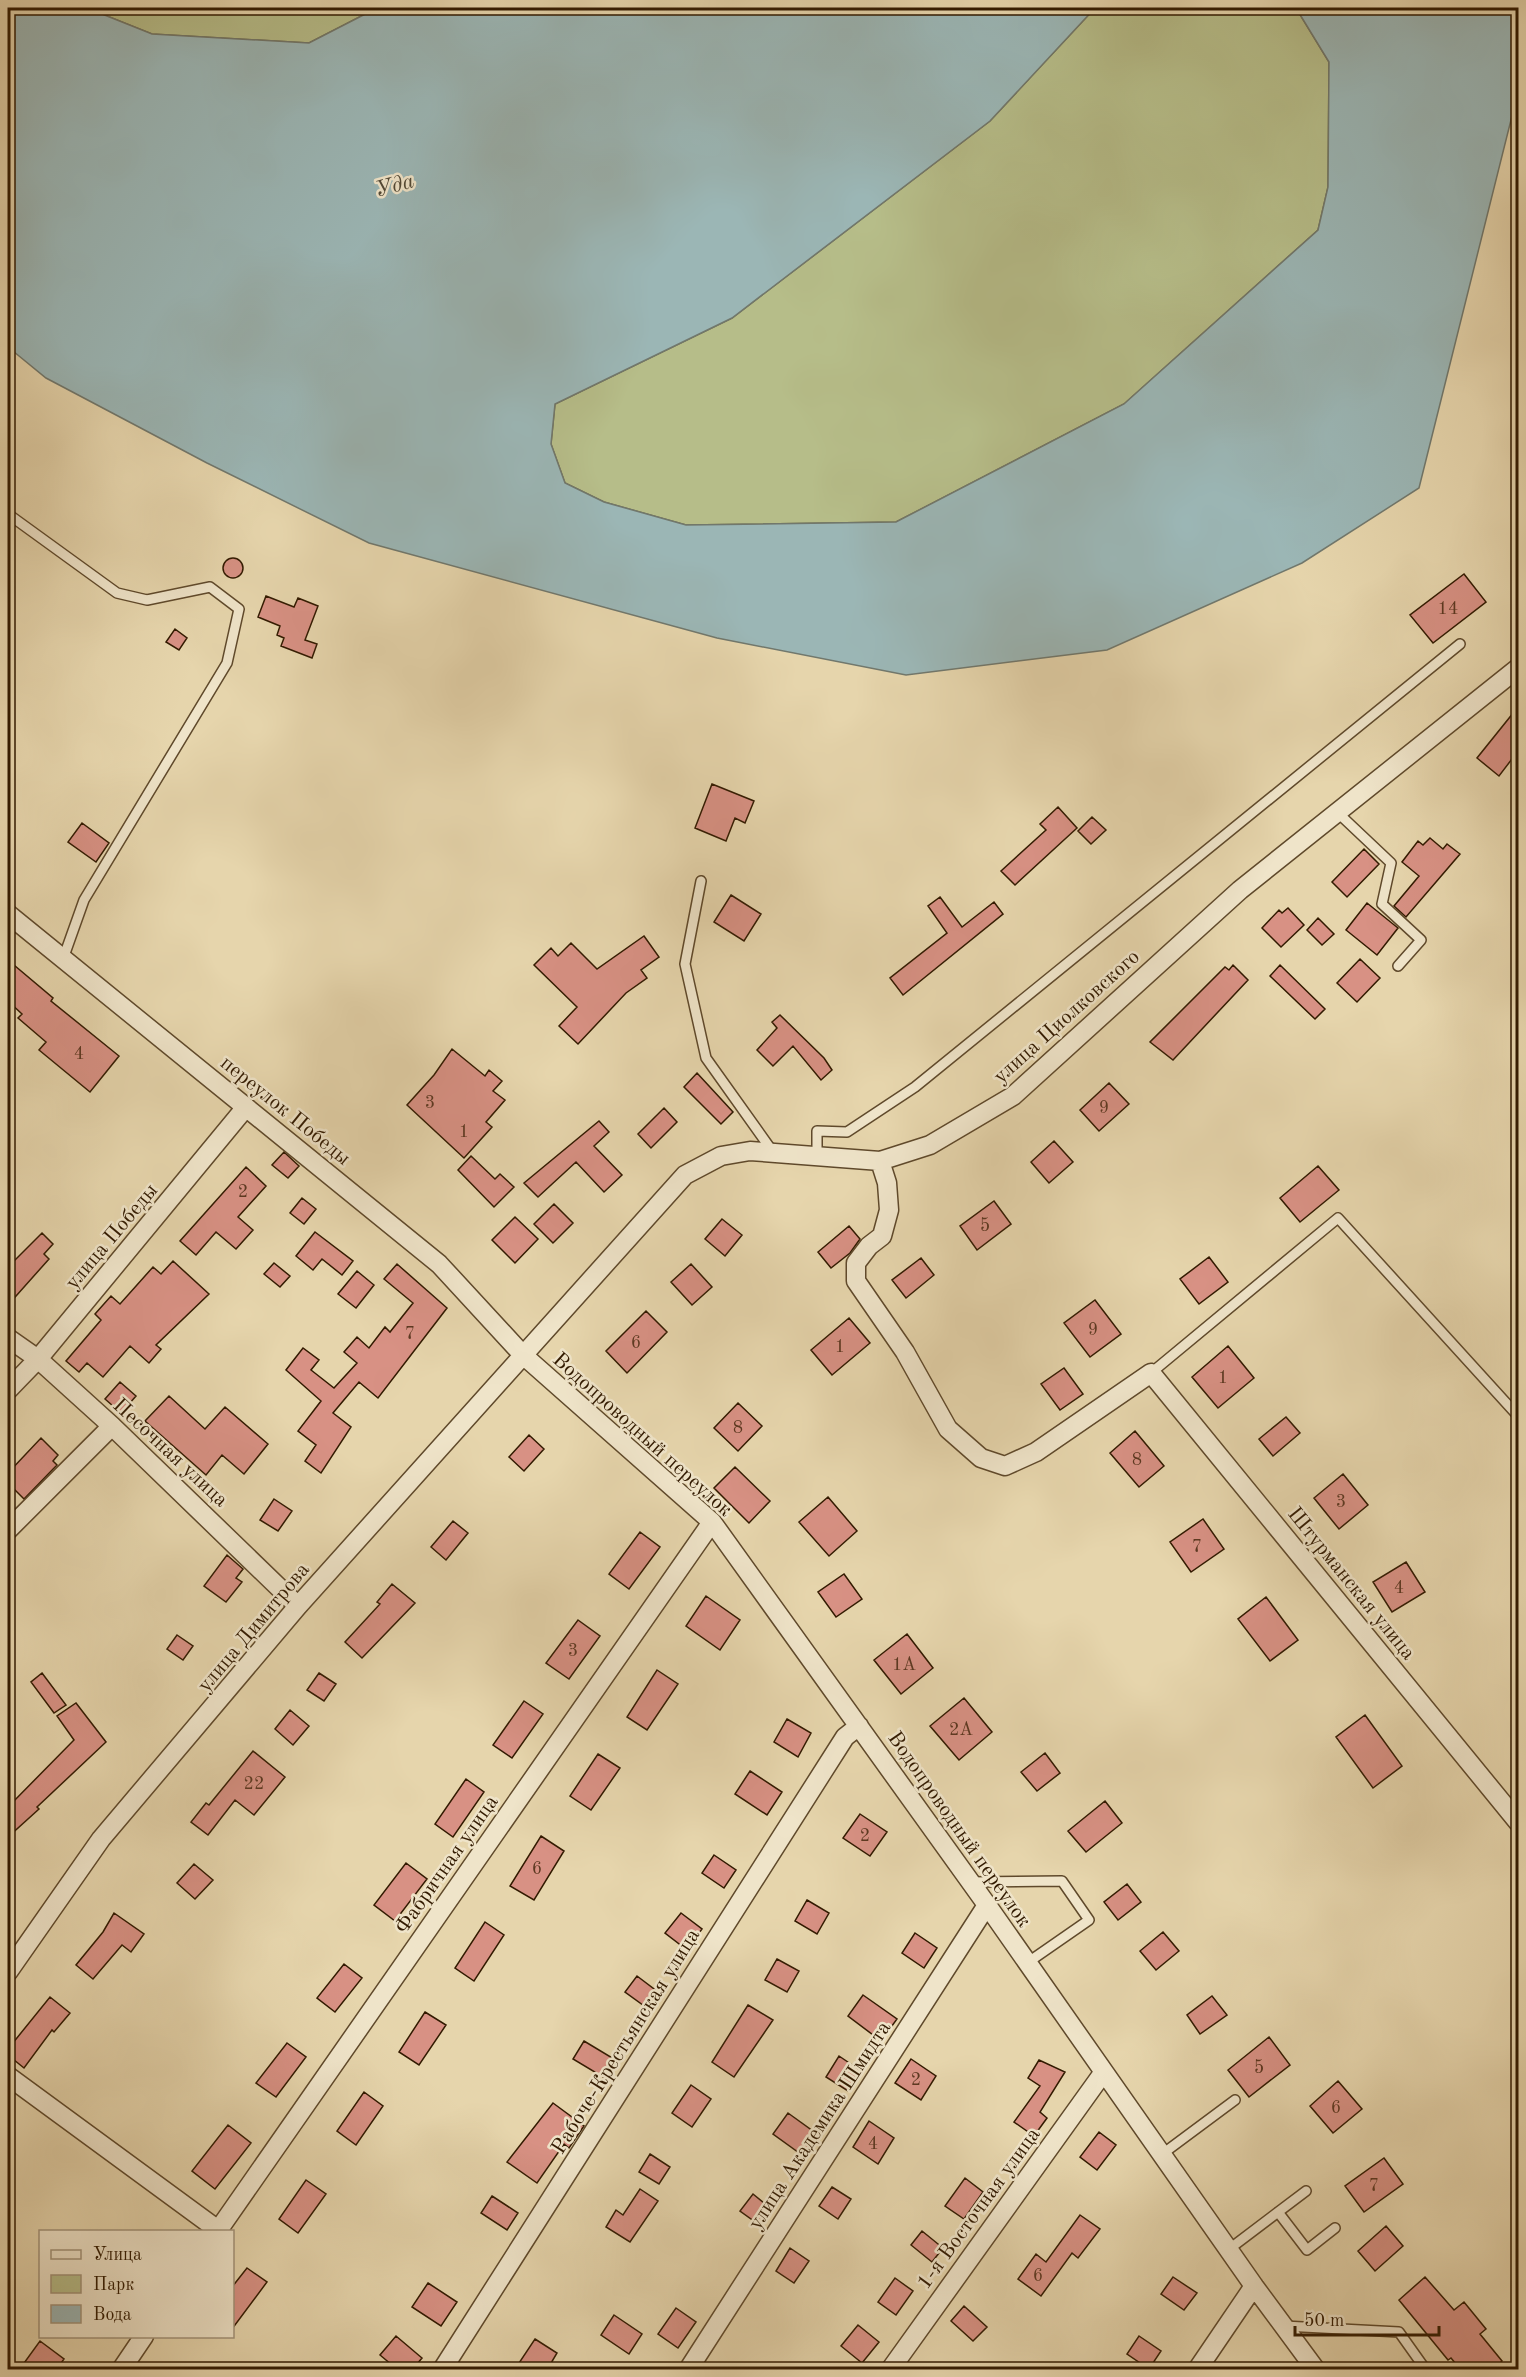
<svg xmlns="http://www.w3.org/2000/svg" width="1526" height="2377" font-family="'Old Standard TT',serif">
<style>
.green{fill:#b6bd89;stroke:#746c44;stroke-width:1.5}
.water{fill:#9bb6b5;stroke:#71786d;stroke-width:1.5}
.building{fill:#d89184;stroke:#321a00;stroke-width:1.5}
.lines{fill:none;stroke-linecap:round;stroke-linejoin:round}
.service-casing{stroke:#5f492b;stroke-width:12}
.minor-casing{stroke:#5f492b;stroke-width:21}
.service{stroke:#efe4c9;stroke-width:9}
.minor{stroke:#efe4c9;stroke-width:18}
.labels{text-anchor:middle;stroke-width:5;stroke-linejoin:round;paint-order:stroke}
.number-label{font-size:18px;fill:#5c3821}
.street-label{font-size:21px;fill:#321a00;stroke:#efe4c9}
.water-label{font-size:22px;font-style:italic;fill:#524936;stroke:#efe4c9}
</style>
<rect width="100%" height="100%" fill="#e6d5ac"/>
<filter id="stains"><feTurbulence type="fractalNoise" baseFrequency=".00333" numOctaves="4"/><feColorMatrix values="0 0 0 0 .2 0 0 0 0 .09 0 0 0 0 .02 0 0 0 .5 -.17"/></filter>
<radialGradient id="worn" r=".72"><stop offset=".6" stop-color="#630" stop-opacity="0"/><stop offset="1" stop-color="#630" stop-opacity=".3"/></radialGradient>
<path class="green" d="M87,8H377L309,43L152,34Z
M1095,8H1296L1329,62L1328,187L1318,230L1124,404L896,522L686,525L604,502L565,483L551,444L555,404L732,318L990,121Z"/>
<path class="water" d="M8,8H87L152,34L309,43L377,8H1095L990,121L732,318L555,404L551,444L565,483L604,502L686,525L896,522L1124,404L1318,230L1328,187L1329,62L1296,8H1518V92L1419,488L1302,563L1107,650L906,675L717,638L369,543L207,463L46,378L8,347Z"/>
<path class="building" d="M223 568a10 10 0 1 1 20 0a10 10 0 1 1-20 0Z
M1464,574L1486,602L1433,643L1410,615Z
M266,596L294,607L298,598L318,606L305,640L317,644L312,658L281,646L284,638L277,635L280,626L258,617Z
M175,629L187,638L179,650L166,642Z
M1518,707V751L1499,776L1477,758Z
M712,784L754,801L745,823L735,818L726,841L695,828Z
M1058,807L1077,828L1015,885L1001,871L1046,830L1040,824Z
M1092,817L1106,830L1091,844L1078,831Z
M82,823L109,843L96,862L68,842Z
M1430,838L1443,849L1447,844L1460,854L1406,917L1394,906L1419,876L1402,862L1418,841L1423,845Z
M1364,849L1379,864L1347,897L1332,882Z
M731,895L761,914L744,941L714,922Z
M940,897L962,927L994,902L1003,914L903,995L890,978L947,933L928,906Z
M1367,903L1398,928L1377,955L1346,930Z
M1288,908L1304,925L1281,947L1262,928L1279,910L1282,913Z
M1318,918L1334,934L1322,945L1307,930Z
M644,936L659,957L641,970L647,978L626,993L578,1044L559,1026L577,1007L534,965L551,948L558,956L571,943L597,969Z
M1360,959L1380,978L1357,1002L1337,983Z
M8,960L53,998L51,1001L119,1056L90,1092L39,1050L46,1042L18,1018L22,1014L8,1001Z
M1233,965L1248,980L1173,1060L1150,1042L1225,967L1229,970Z
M1280,965L1325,1009L1315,1019L1270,976Z
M780,1015L824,1058L832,1070L821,1080L793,1046L773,1066L757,1050L777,1028L772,1022Z
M452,1049L485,1076L489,1070L502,1081L493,1091L505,1100L486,1122L492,1127L464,1158L407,1105L434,1075Z
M697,1073L733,1112L721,1124L684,1087Z
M1109,1083L1129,1104L1099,1131L1080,1110Z
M664,1108L677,1122L651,1148L638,1134Z
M599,1121L609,1132L594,1146L622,1175L604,1192L576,1162L538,1197L524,1183Z
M1054,1141L1073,1162L1049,1183L1031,1162Z
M284,1152L299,1166L288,1178L272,1165Z
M471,1156L495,1179L500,1174L514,1187L494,1207L458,1170Z
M1318,1166L1339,1190L1300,1222L1280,1198Z
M246,1167L266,1186L238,1217L253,1230L236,1249L216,1232L196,1255L180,1241Z
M302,1198L316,1209L304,1224L290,1213Z
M994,1201L1011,1224L977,1250L960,1226Z
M554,1204L573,1223L553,1243L534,1224Z
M515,1217L538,1239L515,1263L492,1240Z
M722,1219L742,1235L725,1256L705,1239Z
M849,1226L860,1239L850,1253L831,1268L818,1252Z
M315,1232L353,1261L342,1275L322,1259L313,1270L296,1256Z
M42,1233L53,1244L44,1254L49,1259L8,1305V1267Z
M1209,1257L1228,1282L1199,1304L1180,1279Z
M921,1258L934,1275L906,1298L892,1280Z
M173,1261L209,1294L156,1345L161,1349L149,1363L130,1346L103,1377L87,1363L79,1372L66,1361L101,1320L95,1314L111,1296L120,1304L153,1267L161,1274Z
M274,1263L290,1276L280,1287L264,1274Z
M397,1264L447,1308L378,1398L359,1382L333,1413L351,1427L321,1473L305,1461L316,1445L298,1431L321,1401L286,1370L303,1348L319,1360L311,1370L334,1388L357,1363L344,1352L357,1337L369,1348L385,1327L390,1332L413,1303L384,1279Z
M691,1264L712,1287L692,1305L671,1282Z
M357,1271L374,1285L356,1308L338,1294Z
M1095,1300L1121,1334L1090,1357L1064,1323Z
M646,1311L667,1332L627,1373L606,1351Z
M849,1318L870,1343L832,1375L811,1350Z
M1228,1346L1254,1378L1218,1408L1192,1377Z
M1064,1368L1083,1394L1060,1410L1041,1384Z
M120,1382L136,1396L121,1413L105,1399Z
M169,1396L205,1429L225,1407L268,1444L244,1474L222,1455L206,1475L145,1421Z
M738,1403L762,1426L738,1451L714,1428Z
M1286,1417L1300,1433L1273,1456L1259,1439Z
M1135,1431L1164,1466L1139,1487L1110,1453Z
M529,1435L544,1449L524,1471L509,1457Z
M41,1438L58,1455L53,1461L57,1465L24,1499L8,1483V1473Z
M735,1467L770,1501L749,1523L714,1488Z
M1343,1474L1368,1505L1339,1529L1314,1498Z
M828,1497L857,1531L829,1556L799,1522Z
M274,1499L292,1511L278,1531L260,1520Z
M1203,1519L1224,1549L1191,1572L1170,1542Z
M453,1521L468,1533L446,1560L431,1547Z
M640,1532L660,1547L629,1589L609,1574Z
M227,1555L243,1569L236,1578L242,1582L226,1602L204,1586Z
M1406,1562L1425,1592L1392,1612L1373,1582Z
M844,1574L862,1599L836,1617L818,1592Z
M392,1584L415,1603L362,1658L345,1642L380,1604L377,1602Z
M706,1596L740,1620L720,1650L686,1626Z
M1266,1597L1298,1640L1270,1661L1238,1619Z
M578,1620L600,1636L569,1679L546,1663Z
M907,1634L933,1668L901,1694L874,1660Z
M177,1635L193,1646L183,1660L167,1649Z
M657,1670L678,1684L647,1730L627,1717Z
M42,1673L66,1705L54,1713L31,1682Z
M319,1673L336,1684L324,1701L307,1690Z
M964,1698L992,1732L959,1760L930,1726Z
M524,1701L543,1714L512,1758L493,1745Z
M76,1703L106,1742L37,1807L39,1809L8,1837V1807L74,1740L57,1716Z
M290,1710L309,1726L293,1745L275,1729Z
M1365,1715L1402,1766L1373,1788L1336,1737Z
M787,1719L811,1733L798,1757L774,1742Z
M253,1751L285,1777L254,1815L235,1800L208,1835L191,1822L206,1803L209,1805Z
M1045,1753L1060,1773L1037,1791L1021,1772Z
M598,1754L620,1768L591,1810L570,1796Z
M750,1771L782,1792L767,1815L735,1794Z
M466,1779L484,1792L453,1837L435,1824Z
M1105,1801L1122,1823L1086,1852L1068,1831Z
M860,1814L887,1832L870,1856L843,1838Z
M541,1836L564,1851L534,1900L510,1886Z
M714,1855L736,1870L724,1888L702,1873Z
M406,1863L427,1879L395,1921L374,1905Z
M194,1864L213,1880L195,1899L177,1883Z
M1127,1884L1141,1902L1118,1920L1104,1902Z
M807,1900L829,1913L817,1934L795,1921Z
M114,1913L144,1934L131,1952L122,1945L93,1979L76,1965L103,1932Z
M681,1913L702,1929L687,1950L665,1933Z
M485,1922L504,1935L474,1981L455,1968Z
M1163,1932L1179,1951L1156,1970L1140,1951Z
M915,1933L937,1948L924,1968L902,1953Z
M777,1959L799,1971L787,1992L765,1980Z
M344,1964L362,1978L335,2012L317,1998Z
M637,1976L658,1992L647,2008L625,1992Z
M863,1995L897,2019L881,2041L848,2016Z
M1212,1996L1227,2015L1200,2034L1187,2015Z
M50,1997L70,2013L54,2032L52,2030L24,2068L8,2055V2049Z
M748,2005L773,2020L734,2077L712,2062Z
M425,2012L446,2025L419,2065L399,2052Z
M1269,2037L1290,2065L1249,2097L1228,2070Z
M584,2041L614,2059L603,2077L573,2059Z
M287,2043L306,2057L276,2097L256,2083Z
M839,2056L861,2071L848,2091L826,2077Z
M911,2059L936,2076L921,2100L895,2083Z
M1039,2060L1065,2072L1040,2112L1047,2118L1034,2136L1014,2122L1040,2086L1028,2078Z
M1338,2081L1362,2109L1333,2133L1310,2106Z
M691,2085L711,2099L692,2127L672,2113Z
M364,2092L383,2106L356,2145L337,2131Z
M553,2103L584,2126L569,2148L564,2144L537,2183L507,2162Z
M788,2113L817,2134L802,2155L773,2134Z
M869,2121L894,2138L878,2164L853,2147Z
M228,2125L251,2143L215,2189L192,2171Z
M1099,2132L1116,2145L1097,2170L1080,2157Z
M650,2154L670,2167L659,2184L639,2172Z
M1384,2158L1403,2184L1364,2212L1345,2186Z
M965,2178L983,2192L964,2219L945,2206Z
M306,2180L326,2194L298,2233L279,2219Z
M832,2187L851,2199L838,2219L819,2206Z
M640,2189L658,2201L630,2242L606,2227L616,2210L623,2215Z
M753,2194L770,2208L758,2224L740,2211Z
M492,2196L518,2213L507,2230L481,2213Z
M1080,2215L1100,2229L1078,2258L1072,2253L1041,2296L1018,2279L1036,2254L1046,2262Z
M1386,2226L1403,2246L1375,2271L1358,2251Z
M922,2231L943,2248L932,2262L911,2245Z
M790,2248L809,2261L794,2283L776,2271Z
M247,2268L267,2282L232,2329V2287Z
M1173,2277L1197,2293L1184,2310L1161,2294Z
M1425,2277L1454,2310L1464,2302L1486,2329L1480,2334L1502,2361L1492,2370H1461L1451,2358L1448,2360L1399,2300Z
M895,2278L913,2291L896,2315L878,2302Z
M428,2283L457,2302L441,2326L412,2307Z
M964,2306L987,2327L973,2341L951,2321Z
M676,2308L696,2322L678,2348L658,2334Z
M614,2315L642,2334L629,2354L601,2335Z
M858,2325L879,2342L862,2363L841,2346Z
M396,2336L422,2358L412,2370H398L380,2355Z
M1139,2336L1161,2351L1149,2369L1127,2354Z
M535,2339L557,2353L547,2370H529L519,2363Z
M40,2341L64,2359L56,2370H19Z"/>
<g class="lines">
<g class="service-casing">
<path id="service" d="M8,514L117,593L147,600L210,587L239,609L227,663L84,900L63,959
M1337,812L1391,863L1382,904L1421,940L1398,966
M701,881L685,964L706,1058L773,1152
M817,1156V1131L847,1132L915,1087L1460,644
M1151,1373L1338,1218L1518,1416
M970,1882L1062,1881L1089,1920L1027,1963
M1161,2155L1235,2100
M1278,2212L1307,2250L1335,2228
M1228,2250L1306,2191
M1284,2326L1399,2332L1426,2370"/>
</g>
<g class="minor-casing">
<path id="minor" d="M8,914L439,1264L523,1355L712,1522L987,1905L1254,2286L1316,2370
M880,1161L887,1183L889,1210L882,1236L869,1246L856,1263V1281L905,1352L948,1429L981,1458L1005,1466L1036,1452L1151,1373L1518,1822
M8,1338L38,1359L112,1426L298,1606
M8,1390L38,1359L246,1107
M8,1530L112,1426
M8,1972L101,1839L298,1606L685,1175L721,1156L750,1151L880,1161L930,1145L1013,1096L1240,890L1518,668
M8,2076L218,2230
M217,2232L712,1522
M121,2370L144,2336
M442,2370L845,1737L859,1726
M688,2370L987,1905
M890,2370L1103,2073
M1197,2370L1254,2286"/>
</g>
<use href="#service" class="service"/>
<use href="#minor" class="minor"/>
</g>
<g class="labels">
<g class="number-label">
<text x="1448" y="614">14</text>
<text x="79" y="1059">4</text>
<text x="430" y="1108">3</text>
<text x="1104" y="1113">9</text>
<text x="464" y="1137">1</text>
<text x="243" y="1197">2</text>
<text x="985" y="1231">5</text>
<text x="1093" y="1335">9</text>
<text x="410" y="1339">7</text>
<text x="636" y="1348">6</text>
<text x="840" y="1352">1</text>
<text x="1223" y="1383">1</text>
<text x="738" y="1433">8</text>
<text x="1137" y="1465">8</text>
<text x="1341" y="1507">3</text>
<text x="1197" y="1552">7</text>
<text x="1399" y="1593">4</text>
<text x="573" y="1656">3</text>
<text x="904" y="1670">1А</text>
<text x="961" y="1735">2А</text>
<text x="254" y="1789">22</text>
<text x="865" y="1841">2</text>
<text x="537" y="1874">6</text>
<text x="1259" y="2073">5</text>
<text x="916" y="2085">2</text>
<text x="1336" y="2113">6</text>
<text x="873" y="2149">4</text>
<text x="1374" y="2191">7</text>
<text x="1038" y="2281">6</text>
</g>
<g class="street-label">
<text transform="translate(1066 1016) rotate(-42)" y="7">улица Циолковского</text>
<text transform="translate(286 1110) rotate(39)" y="7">переулок Победы</text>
<text transform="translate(111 1236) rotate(-50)" y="7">улица Победы</text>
<text transform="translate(643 1434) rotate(42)" y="7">Водопроводный переулок</text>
<text transform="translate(171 1452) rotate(43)" y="7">Песочная улица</text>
<text transform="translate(1352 1583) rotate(51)" y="7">Штурманская улица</text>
<text transform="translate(253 1627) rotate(-50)" y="7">улица Димитрова</text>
<text transform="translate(960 1829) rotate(55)" y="7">Водопроводный переулок</text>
<text transform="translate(446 1864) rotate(-55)" y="7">Фабричная улица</text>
<text transform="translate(625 2041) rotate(-58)" y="7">Рабоче-Крестьянская улица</text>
<text transform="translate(819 2125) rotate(-57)" y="7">улица Академика Шмидта</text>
<text transform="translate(978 2208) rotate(-54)" y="7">1-я Восточная улица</text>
</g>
<g class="water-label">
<text transform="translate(394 184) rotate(-15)" y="8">Уда</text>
</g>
</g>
<rect width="1526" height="2377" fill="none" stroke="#e6d5ac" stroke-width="30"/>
<rect x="9" y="9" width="1508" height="2359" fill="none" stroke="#321a00" stroke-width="3"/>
<rect x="15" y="15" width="1496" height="2347" fill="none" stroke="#321a00" stroke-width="1.5"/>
<rect x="39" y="2230" width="195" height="108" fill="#efe4c9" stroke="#a39379" stroke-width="1.5"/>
<rect x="51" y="2250" width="30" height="9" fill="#efe4c9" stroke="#a39379" stroke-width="1.5"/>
<text x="93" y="2260" font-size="18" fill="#321a00">Улица</text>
<rect x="51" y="2275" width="30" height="18" fill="#b6bd89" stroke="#a39379" stroke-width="1.5"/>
<text x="93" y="2290" font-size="18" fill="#321a00">Парк</text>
<rect x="51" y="2305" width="30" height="18" fill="#9bb6b5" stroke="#a39379" stroke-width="1.5"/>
<text x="93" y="2320" font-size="18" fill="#321a00">Вода</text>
<path d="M1295 2326v9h144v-9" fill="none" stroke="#321a00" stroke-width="3"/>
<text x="1304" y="2326" font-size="18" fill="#321a00" stroke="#efe4c9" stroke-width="4.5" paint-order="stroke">50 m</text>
<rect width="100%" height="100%" filter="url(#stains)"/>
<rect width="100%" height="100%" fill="url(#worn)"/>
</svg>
